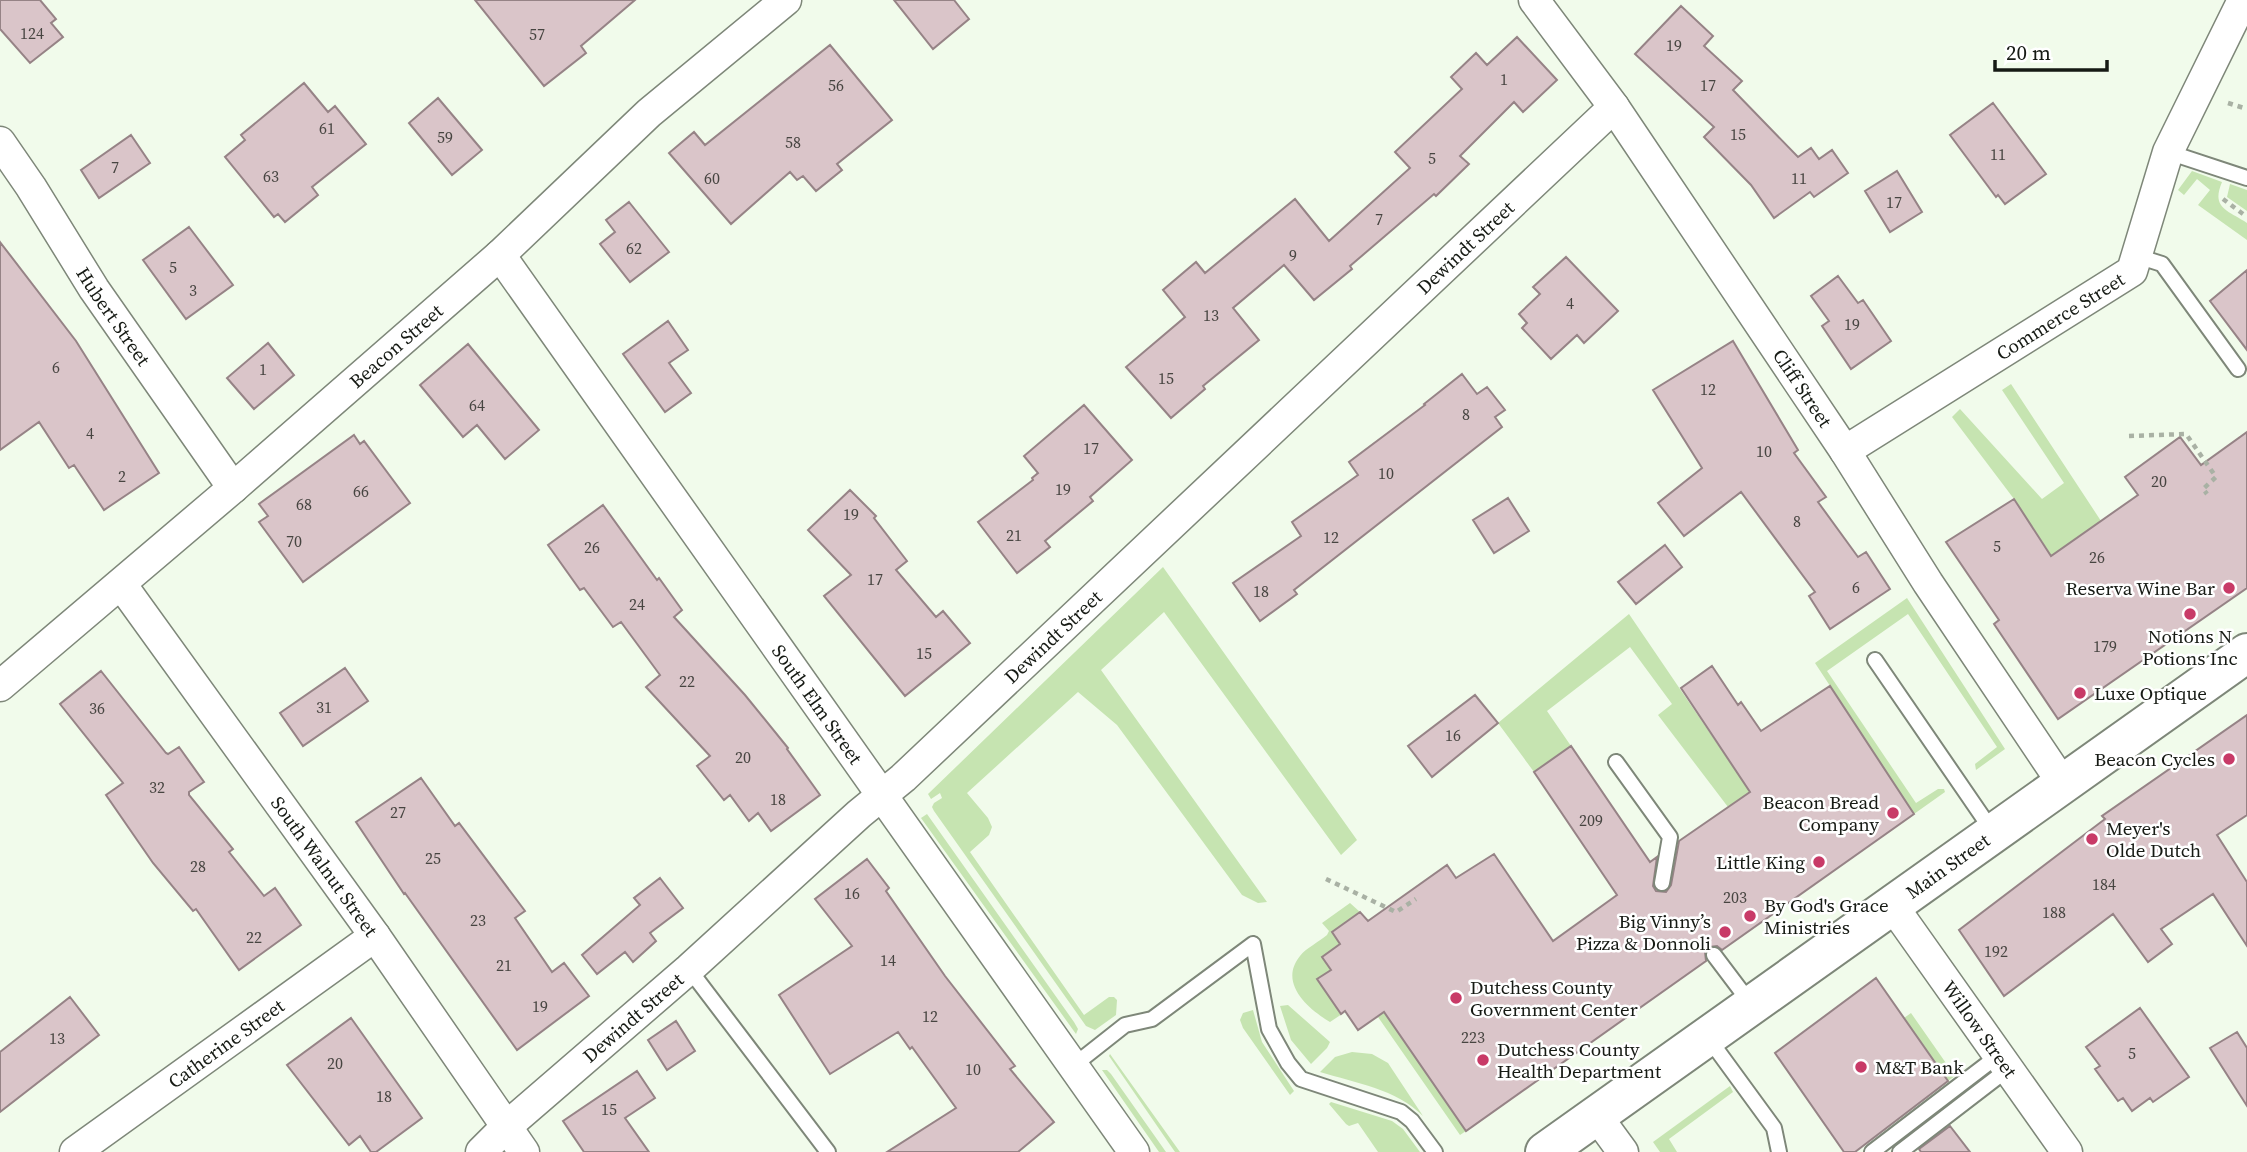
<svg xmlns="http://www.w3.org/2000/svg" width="2247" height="1152" font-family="'Source Serif 4',serif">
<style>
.green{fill:#c6e4b1}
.building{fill:#dac5c9;stroke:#968386;stroke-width:2}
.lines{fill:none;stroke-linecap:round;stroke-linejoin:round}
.service-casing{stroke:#7e8779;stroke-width:18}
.minor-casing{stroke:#7e8779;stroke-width:33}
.secondary-casing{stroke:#7e8779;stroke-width:42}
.path{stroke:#a9b1a4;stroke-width:4.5;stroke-dasharray:5 5;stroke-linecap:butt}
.service{stroke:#fff;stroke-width:14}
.minor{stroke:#fff;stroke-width:30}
.secondary{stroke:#fff;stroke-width:38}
.poi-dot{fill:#c83a67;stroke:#fff;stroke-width:2.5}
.labels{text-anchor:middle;stroke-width:5;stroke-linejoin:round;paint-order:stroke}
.number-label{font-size:16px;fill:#474541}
.street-label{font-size:19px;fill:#161a14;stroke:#fff}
.poi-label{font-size:19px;fill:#161a14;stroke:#fff;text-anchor:start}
</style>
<rect width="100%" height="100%" fill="#f1fbeb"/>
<path class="green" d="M2192,171L2222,182C2211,208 2227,210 2247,223V240L2198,205L2210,190L2197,179L2184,195L2178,190Z
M2230,184L2247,190V211L2227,197Z
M2011,384L2101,521L2059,612L2048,550L2014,499L1952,417L1960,409L2042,499L2064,483L2002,390Z
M1163,567L1357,840L1341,855L1164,612L1101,670L1267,902L1258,903L1242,895L1117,725L1078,692L967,793L988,818L992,827L989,835L970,852L1084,1015L1109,997H1114L1117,1000L1116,1015L1095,1030L1086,1026L934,811L932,807L934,803L942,798L940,793L931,799L928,794Z
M1907,598L2005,749L1976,770L1975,764L1997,747L1908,614L1827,671L1916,803L1938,789H1944L1945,792L1914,814L1815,663Z
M1629,614L1750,792L1728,807L1658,715L1672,704L1630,647L1547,711L1571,746L1534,772L1498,723Z
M927,814L1074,1022L1078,1029L1076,1034L921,818Z
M1350,903L1360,912L1332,932L1340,944L1322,957L1331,970L1317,979L1342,1014L1330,1022C1308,1009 1278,983 1300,956C1306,948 1319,942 1327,935L1329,931L1322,923Z
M1288,1005L1330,1042L1327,1048L1311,1064L1291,1040L1280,1006Z
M1253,1010L1262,1042L1294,1091L1290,1095L1243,1028L1240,1020L1243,1013Z
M1384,1012L1466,1131L1460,1135L1378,1017Z
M1911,1013L1955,1076L1948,1081L1904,1018Z
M1352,1052L1372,1054L1388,1063L1423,1116C1396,1089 1356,1083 1320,1072L1335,1057Z
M1110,1054L1180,1152H1175L1109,1056Z
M1102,1070H1107L1111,1074L1166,1152H1159Z
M1730,1086L1733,1092L1669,1139L1677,1152H1660L1653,1142Z
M1331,1102L1392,1121L1403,1129L1420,1152H1378L1358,1123L1349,1126L1346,1124L1329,1104Z"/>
<path class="building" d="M0,0H40L56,19L51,23L63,37L30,63L0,29Z
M475,0H635L581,46L586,53L544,86Z
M894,0H954L969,19L933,49Z
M1681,6L1713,36L1704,46L1742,81L1733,90L1798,157L1811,148L1819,159L1832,150L1848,173L1814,197L1810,192L1774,218L1751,185L1704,137L1714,127L1635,54Z
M1517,37L1557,80L1523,112L1514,102L1460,156L1469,164L1436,196L1434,194L1350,266L1352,269L1314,300L1284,265L1233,308L1259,340L1203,386L1205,389L1171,418L1126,367L1185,317L1163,290L1196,262L1205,273L1295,199L1329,241L1410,168L1395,152L1462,89L1451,77L1476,53L1487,65Z
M830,45L892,120L837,164L842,170L816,191L803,176L797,180L790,172L731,224L669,153L694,132L705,145Z
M304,83L328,112L335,106L366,144L312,187L318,195L285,222L278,214L274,217L225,157L245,140L241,135Z
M438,98L482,150L452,175L409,123Z
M1993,103L2046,174L2005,204L1998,195L1996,197L1950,135Z
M131,135L150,163L99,198L81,170Z
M1897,171L1922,212L1890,232L1865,191Z
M629,202L669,252L630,282L600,244L615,232L606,220Z
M189,227L233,285L186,319L143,260Z
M0,242L76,341L159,473L104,510L74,465L69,468L39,422L0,450Z
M1566,257L1618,311L1584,343L1577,335L1551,359L1522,328L1527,323L1519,314L1540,294L1533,287Z
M2247,270V350L2210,301Z
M1838,276L1858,303L1863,300L1891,341L1851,369L1822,326L1829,321L1811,296Z
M668,321L688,350L669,363L691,393L665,412L623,354Z
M1733,341L1798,450L1794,453L1826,497L1818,502L1858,557L1866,552L1890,589L1830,629L1809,596L1815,592L1741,492L1684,536L1658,503L1702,468L1653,390Z
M268,343L294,375L254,409L227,378Z
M468,344L539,430L505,459L477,425L463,437L420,385Z
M1462,374L1477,394L1487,387L1505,410L1495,417L1502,427L1294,590L1297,594L1260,621L1233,583L1301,536L1292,522L1358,475L1349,462L1425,405L1424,404Z
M1084,405L1132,460L1090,497L1093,501L1045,541L1050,547L1017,573L978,522L1033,480L1032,478L1038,473L1024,456Z
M2247,432V588L2058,719L1994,624L1999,620L1946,542L2014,499L2051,556L2138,495L2125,477L2180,437L2201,465Z
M354,435L360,444L364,441L410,503L303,582L259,522L268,516L259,504Z
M850,490L876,516L874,518L907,561L896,570L936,617L943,611L970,643L905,696L824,596L851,575L808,530Z
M1508,498L1529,531L1494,553L1473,520Z
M603,505L657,580L659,578L682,610L674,617L745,695L788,748L787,749L820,795L771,831L758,813L749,821L730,795L724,800L697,766L710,756L646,687L660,675L621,622L613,627L584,588L580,590L548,545Z
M1665,545L1682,567L1636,604L1618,582Z
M1712,666L1738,705L1741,702L1761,731L1830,686L1914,814L1722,950L1717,946L1709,947L1705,952L1706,961L1466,1131L1384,1012L1358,1030L1345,1011L1341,1014L1317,979L1331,970L1322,957L1340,944L1332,932L1360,912L1368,921L1447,865L1456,878L1494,854L1553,941L1617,895L1534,772L1571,746L1650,862L1657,857L1653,886L1656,891L1666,892L1671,885L1679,841L1750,792L1681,688Z
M345,668L368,701L303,746L280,713Z
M101,671L166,753L168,754L179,747L204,782L189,792V795L233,849L229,852L264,896L275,888L301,925L239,970L196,909L193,911L153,863L106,795L123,783L60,704Z
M1475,695L1498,723L1432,777L1408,746Z
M2247,715V815L2217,835L2247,882V946L2213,894L2161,929L2172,944L2148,962L2113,914L2004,996L1959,930L2105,819L2102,816Z
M421,778L455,826L459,823L525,911L515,918L552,972L564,963L589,996L517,1050L405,893L404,894L356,822Z
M867,859L889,888L886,891L945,976L1015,1066L1010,1069L1054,1122L1018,1152H887L956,1108L912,1047L910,1049L898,1032L830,1074L779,995L852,946L815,899Z
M660,878L683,908L650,933L656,941L633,962L625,952L597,974L582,955L640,905L634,898Z
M1876,978L1948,1081L1855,1152H1844L1775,1053Z
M70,997L99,1035L0,1112V1052Z
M2140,1008L2189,1077L2153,1102L2150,1098L2132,1111L2123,1098L2118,1101L2095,1069L2100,1066L2086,1047Z
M351,1018L422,1118L376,1152H371L360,1136L349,1145L287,1065Z
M676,1021L695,1051L667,1070L648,1040Z
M2237,1032L2247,1048V1106L2210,1048Z
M637,1071L655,1098L625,1118L649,1152H584L563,1121Z
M1950,1126L1970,1152H1921L1919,1149Z"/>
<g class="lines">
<g class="service-casing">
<path id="service" d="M2168,152L2247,178
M2137,256L2162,264L2238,369
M1875,660L1993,832
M1616,762L1670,837L1662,883
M1714,955L1751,1004
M689,969L828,1152
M1709,1039L1774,1128L1779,1152
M1073,1066L1125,1025L1152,1019L1253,944L1269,1029L1288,1063L1301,1079L1401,1112L1412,1121L1435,1152
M1872,1152L1999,1055
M1900,1152L2008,1069"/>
</g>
<g class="minor-casing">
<g id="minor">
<path id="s1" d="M1534,0L1614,107L1845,451L1928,583L2063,784"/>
<path id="s2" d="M0,142L31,187L94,289L233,488"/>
<path id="s3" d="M500,255L1134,1152"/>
<path id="s4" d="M1845,451L2132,271L2168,152L2243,0"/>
<path id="s5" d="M121,584L375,936L524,1152"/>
<path id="s6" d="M0,686L233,488L500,255L649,113L786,0"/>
<path id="s7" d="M1892,905L2067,1152"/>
<path d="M1596,1115L1623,1152"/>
<path id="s8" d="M75,1152L375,936"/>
<path id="s9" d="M481,1152L506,1127L689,969L859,814L903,778L1614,107"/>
</g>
</g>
<g class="secondary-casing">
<g id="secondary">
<path id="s10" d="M1545,1152L2247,653"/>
</g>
</g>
<path class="path" d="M2228,103L2247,109
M2223,199L2247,217
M2129,436L2186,434L2216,477L2203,489L2207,494
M1326,879L1396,912L1416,899"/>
<use href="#service" class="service"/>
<use href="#minor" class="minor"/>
<use href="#secondary" class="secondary"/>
</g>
<g class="poi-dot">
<circle cx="2229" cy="588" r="7"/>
<circle cx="2190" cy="614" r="7"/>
<circle cx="2080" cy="693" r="7"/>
<circle cx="2229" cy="759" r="7"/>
<circle cx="1893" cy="813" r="7"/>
<circle cx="2092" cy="839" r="7"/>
<circle cx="1819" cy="862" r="7"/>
<circle cx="1750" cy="916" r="7"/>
<circle cx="1725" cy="932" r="7"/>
<circle cx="1456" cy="998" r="7"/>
<circle cx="1483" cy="1060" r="7"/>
<circle cx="1861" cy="1067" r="7"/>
</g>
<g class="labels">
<g class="number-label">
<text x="32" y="39">124</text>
<text x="537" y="40">57</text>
<text x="1674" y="51">19</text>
<text x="1504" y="85">1</text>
<text x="836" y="91">56</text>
<text x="1708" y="91">17</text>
<text x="327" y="134">61</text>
<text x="1738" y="140">15</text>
<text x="445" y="143">59</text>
<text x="793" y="148">58</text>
<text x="1998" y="160">11</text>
<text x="1432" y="164">5</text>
<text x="115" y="173">7</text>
<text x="271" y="182">63</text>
<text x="712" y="184">60</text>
<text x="1799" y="184">11</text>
<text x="1894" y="208">17</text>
<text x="1379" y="225">7</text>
<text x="634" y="254">62</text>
<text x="1293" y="261">9</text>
<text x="173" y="273">5</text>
<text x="193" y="296">3</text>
<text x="1570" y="309">4</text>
<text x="1211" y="321">13</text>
<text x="1852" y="330">19</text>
<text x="56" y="373">6</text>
<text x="263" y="375">1</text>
<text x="1166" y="384">15</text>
<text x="1708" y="395">12</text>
<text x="477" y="411">64</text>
<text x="1466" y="420">8</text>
<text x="90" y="439">4</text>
<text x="1091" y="454">17</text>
<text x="1764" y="457">10</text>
<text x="1386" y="479">10</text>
<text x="122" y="482">2</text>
<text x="2159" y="487">20</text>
<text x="1063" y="495">19</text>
<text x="361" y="497">66</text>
<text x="304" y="510">68</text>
<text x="851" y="520">19</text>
<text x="1797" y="527">8</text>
<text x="1014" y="541">21</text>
<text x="1331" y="543">12</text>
<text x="294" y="547">70</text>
<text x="1997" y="552">5</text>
<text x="592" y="553">26</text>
<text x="2097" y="563">26</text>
<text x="875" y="585">17</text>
<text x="1856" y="593">6</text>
<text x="1261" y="597">18</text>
<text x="637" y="610">24</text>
<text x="2105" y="652">179</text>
<text x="924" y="659">15</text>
<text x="687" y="687">22</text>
<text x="324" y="713">31</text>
<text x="97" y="714">36</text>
<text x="1453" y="741">16</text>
<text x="743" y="763">20</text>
<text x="157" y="793">32</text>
<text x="778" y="805">18</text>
<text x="398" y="818">27</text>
<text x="1591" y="826">209</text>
<text x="433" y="864">25</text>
<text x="198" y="872">28</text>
<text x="2104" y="890">184</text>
<text x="852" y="899">16</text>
<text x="1735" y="903">203</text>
<text x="2054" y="918">188</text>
<text x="478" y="926">23</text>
<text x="254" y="943">22</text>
<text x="1996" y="957">192</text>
<text x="888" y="966">14</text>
<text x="504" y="971">21</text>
<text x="540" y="1012">19</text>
<text x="930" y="1022">12</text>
<text x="1473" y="1043">223</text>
<text x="57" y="1044">13</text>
<text x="2132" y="1059">5</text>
<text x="335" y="1069">20</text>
<text x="973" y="1075">10</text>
<text x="384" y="1102">18</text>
<text x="609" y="1115">15</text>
</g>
<g class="street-label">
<text dy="7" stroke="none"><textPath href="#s9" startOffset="1337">Dewindt Street</textPath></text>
<text dy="7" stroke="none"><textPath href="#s2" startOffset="208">Hubert Street</textPath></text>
<text dy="7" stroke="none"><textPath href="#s4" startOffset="254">Commerce Street</textPath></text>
<text dy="7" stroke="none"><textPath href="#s6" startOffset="522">Beacon Street</textPath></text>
<text dy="7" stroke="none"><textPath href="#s1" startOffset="472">Cliff Street</textPath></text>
<text dy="7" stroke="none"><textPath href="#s9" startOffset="770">Dewindt Street</textPath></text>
<text dy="7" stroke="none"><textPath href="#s3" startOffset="550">South Elm Street</textPath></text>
<text dy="7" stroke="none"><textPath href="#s5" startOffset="348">South Walnut Street</textPath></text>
<text dy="7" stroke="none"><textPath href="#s10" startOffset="494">Main Street</textPath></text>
<text dy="7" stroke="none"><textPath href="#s9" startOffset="203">Dewindt Street</textPath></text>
<text dy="7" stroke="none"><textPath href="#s7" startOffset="152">Willow Street</textPath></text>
<text dy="7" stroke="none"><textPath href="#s8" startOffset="186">Catherine Street</textPath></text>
</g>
<g class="poi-label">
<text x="2215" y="595" text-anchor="end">Reserva Wine Bar</text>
<text x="2190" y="643" text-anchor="middle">Notions N<tspan x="2190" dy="22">Potions Inc</tspan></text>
<text x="2094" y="700">Luxe Optique</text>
<text x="2215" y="766" text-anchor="end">Beacon Cycles</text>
<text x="1879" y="809" text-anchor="end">Beacon Bread<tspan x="1879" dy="22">Company</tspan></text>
<text x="2106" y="835">Meyer's<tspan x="2106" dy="22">Olde Dutch</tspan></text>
<text x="1805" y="869" text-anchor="end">Little King</text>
<text x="1764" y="912">By God's Grace<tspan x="1764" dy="22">Ministries</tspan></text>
<text x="1711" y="928" text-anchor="end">Big Vinny’s<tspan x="1711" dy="22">Pizza &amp; Donnoli</tspan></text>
<text x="1470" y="994">Dutchess County<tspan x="1470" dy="22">Government Center</tspan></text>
<text x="1497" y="1056">Dutchess County<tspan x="1497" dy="22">Health Department</tspan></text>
<text x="1875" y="1074">M&amp;T Bank</text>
</g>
</g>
<path d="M1995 60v10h112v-10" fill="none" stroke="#161a14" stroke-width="3.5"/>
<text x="2006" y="60" font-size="21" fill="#161a14" stroke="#ffffff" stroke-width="5" paint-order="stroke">20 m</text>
</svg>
